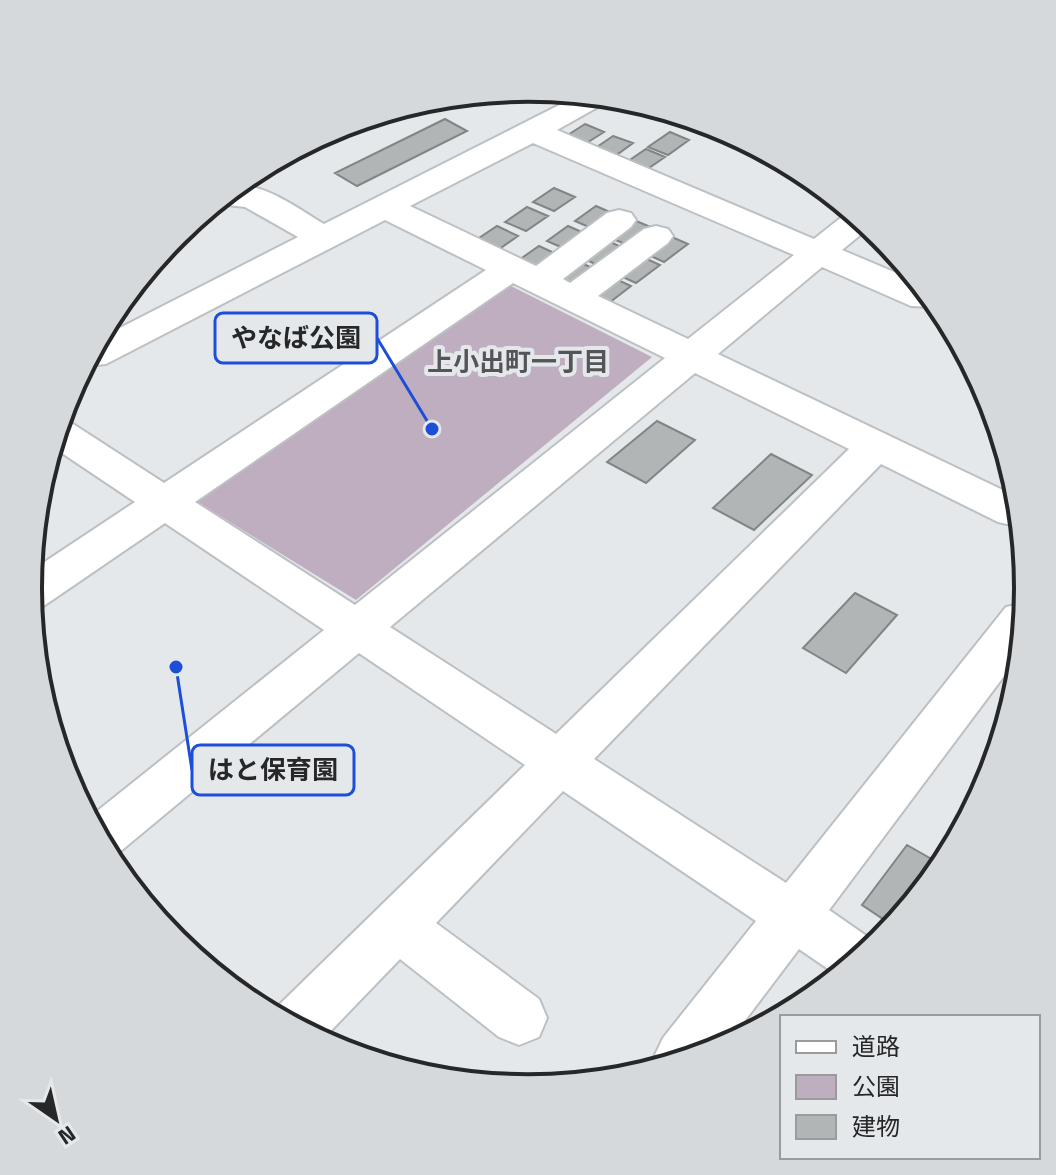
<svg xmlns="http://www.w3.org/2000/svg" width="1056" height="1175" font-family="'Titillium Web','Noto Sans JP',sans-serif">
<style>
.green{fill:#bfaec0}
.building{fill:#b1b5b6;stroke:#818586;stroke-width:2}
.lines{fill:none;stroke-linecap:round;stroke-linejoin:round}
.minor-casing{stroke:#bdc0c3;stroke-width:4}
.minor{fill:#fff;fill-rule:evenodd}
.labels{text-anchor:middle;stroke-width:8;stroke-linejoin:round;paint-order:stroke}
.neighbourhood-label{font-size:26px;font-weight:bold;fill:#535558;stroke:#e5e8eb}
.rim{fill:none;stroke:#262728;stroke-width:4}
.leader{fill:none;stroke:#1d4ed8;stroke-width:3}
.callout-dot{fill:#1d4ed8;stroke:#e5e8eb;stroke-width:3}
.callout{fill:#e5e8eb;stroke:#1d4ed8;stroke-width:3}
.callout-label{font-size:26px;text-anchor:middle;font-weight:bold;fill:#262728}
</style>
<rect width="100%" height="100%" fill="#e5e8eb"/>
<path class="green" d="M509,285L652,357L356,600L196,501Z"/>
<path class="building" d="M445,119L467,131L357,186L335,173Z
M585,124L604,132L582,146L563,138Z
M670,132L689,140L668,155L648,147Z
M613,136L633,143L611,159L591,151Z
M646,149L665,157L643,172L624,164Z
M554,188L575,197L554,211L533,202Z
M596,206L619,216L598,231L575,221Z
M527,207L548,216L526,231L505,222Z
M634,220L655,229L632,247L611,238Z
M497,226L518,236L495,252L473,242Z
M568,226L591,236L570,251L547,241Z
M665,234L688,244L664,262L642,252Z
M608,241L628,250L603,268L583,258Z
M539,246L563,257L540,274L516,262Z
M638,255L660,265L636,283L614,273Z
M579,262L599,271L573,290L552,281Z
M609,276L631,286L605,306L583,296Z
M657,421L695,440L646,483L607,462Z
M771,454L812,475L754,530L713,508Z
M855,593L897,615L846,673L803,648Z
M907,845L935,861L892,925L862,905Z"/>
<g class="lines">
<g class="minor-casing">
<path id="minor" d="M575,97L605,103L557,130L814,239L848,212L870,227L842,250L913,280L930,307L911,306L822,267L718,354L1009,493L1016,526L998,522L881,464L594,759L786,883L1006,607L1025,603L1013,664L829,910L878,944L834,973L799,949L728,1043L719,1050L656,1062L654,1057L663,1038L756,921L563,791L436,923L539,999L547,1018L539,1037L519,1045L499,1037L400,959L322,1040L277,1010L279,1005L525,765L359,653L122,850L115,853L91,816L324,630L165,523L45,605L32,609L28,587L31,571L135,502L56,449L61,421L73,424L164,483L486,270L385,220L106,364L86,366L108,334L298,237L245,207L219,204C227,199 238,188 247,187C266,185 307,214 324,224ZM533,143L794,255L688,339L598,296L668,243L673,236L668,229L656,226L644,229L570,283L563,279L631,227L636,220L631,213L619,210L607,213L536,266L410,206ZM513,283L665,358L355,605L195,502ZM695,373L849,449L556,734L390,627Z"/>
</g>
<use href="#minor" class="minor"/>
</g>
<g class="labels">
<g class="neighbourhood-label">
<text x="518" y="371">上小出町一丁目</text>
</g>
</g>
<path d="M0 0H1056V1175H0ZM42 588a486 486 0 1 1 972 0a486 486 0 1 1-972 0Z" fill="#d6d9db" fill-rule="evenodd"/>
<path class="rim" d="M42 588a486 486 0 1 1 972 0a486 486 0 1 1-972 0Z"/>
<path class="leader" d="M432 429L377 338M176 667L192 770"/>
<g class="callout-dot">
<circle cx="432" cy="429" r="8"/>
<circle cx="176" cy="667" r="8"/>
</g>
<g class="callout">
<rect x="215" y="313" width="162" height="50" rx="8"/>
<rect x="192" y="745" width="162" height="50" rx="8"/>
</g>
<g class="callout-label">
<text x="296" y="347">やなば公園</text>
<text x="273" y="779">はと保育園</text>
</g>
<rect x="780" y="1015" width="260" height="144" fill="#e5e8eb" stroke="#999b9d" stroke-width="2"/>
<rect x="796" y="1041" width="40" height="12" fill="#ffffff" stroke="#999b9d" stroke-width="2"/>
<text x="852" y="1055" font-size="24" fill="#262728">道路</text>
<rect x="796" y="1075" width="40" height="24" fill="#bfaec0" stroke="#999b9d" stroke-width="2"/>
<text x="852" y="1095" font-size="24" fill="#262728">公園</text>
<rect x="796" y="1115" width="40" height="24" fill="#b1b5b6" stroke="#999b9d" stroke-width="2"/>
<text x="852" y="1135" font-size="24" fill="#262728">建物</text>
<g transform="translate(56 1119) rotate(146)" stroke="#e5e8eb" stroke-width="6" paint-order="stroke">
<path d="M0-6L14 30L0 20L-14 30Z" fill="#262728"/>
<text y="-12" font-size="22" font-weight="bold" text-anchor="middle" fill="#262728">N</text>
</g>
</svg>
